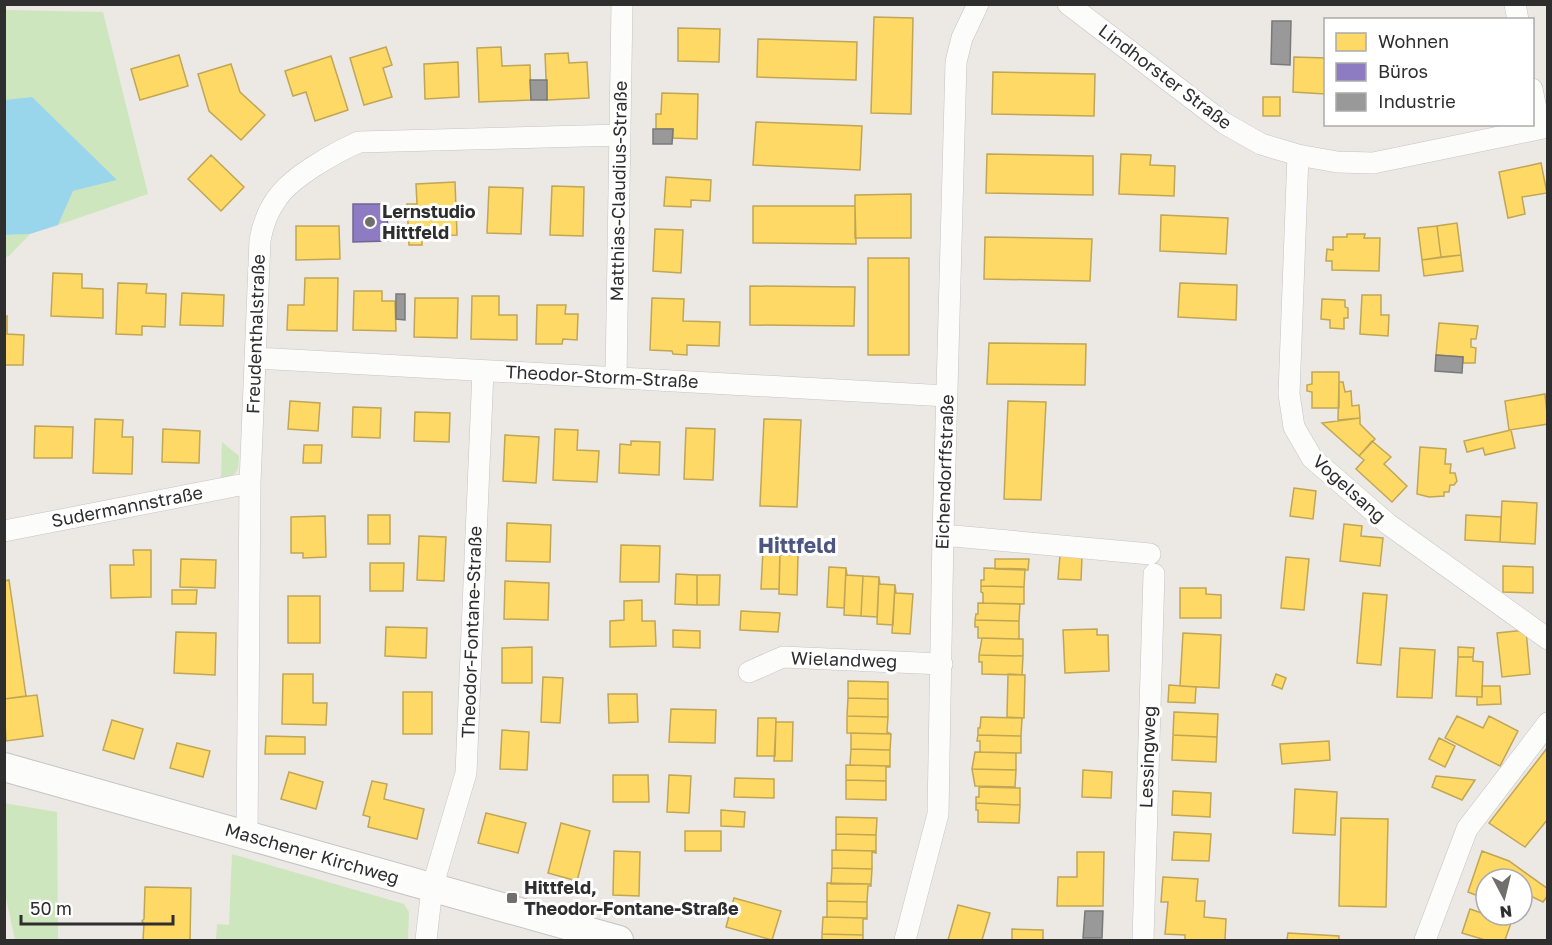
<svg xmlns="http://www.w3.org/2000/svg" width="1552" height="945" font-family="'Golos Text',sans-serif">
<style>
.green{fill:#cee6be}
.water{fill:#99d6ec}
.homes{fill:#ffd966;stroke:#c0a655;stroke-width:1.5}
.offices{fill:#8e7cc3;stroke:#716596;stroke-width:1.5}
.industry{fill:#999;stroke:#797979;stroke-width:1.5}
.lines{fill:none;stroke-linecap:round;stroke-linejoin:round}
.street-casing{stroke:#c5c4c5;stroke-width:22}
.secondary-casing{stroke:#c5c4c5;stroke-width:30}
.street{stroke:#fcfcfb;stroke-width:21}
.secondary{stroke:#fcfcfb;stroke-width:28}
.poi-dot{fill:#706f6e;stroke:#fff;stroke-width:2}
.labels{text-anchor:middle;stroke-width:6;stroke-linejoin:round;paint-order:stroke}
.street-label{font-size:18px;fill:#2e2e2e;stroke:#fff}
.poi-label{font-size:18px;font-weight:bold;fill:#2e2e2e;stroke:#fff;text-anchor:start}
.quarter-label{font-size:21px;font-weight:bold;fill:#4d5680;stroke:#fff}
</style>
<rect width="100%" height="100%" fill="#ece8e4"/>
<path class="green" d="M5,10L103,12L148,194L58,225L73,191L116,180L5,100Z
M30,234L9,256L5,257L4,235Z
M222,442L239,456C238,473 238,475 221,478Z
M4,803L57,812L58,940H15L5,894Z
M232,854L404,904L409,912L408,940H216L217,924L229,925Z"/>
<path class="water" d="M32,97L117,180L73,191L58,225L30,234L5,235V100Z"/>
<path class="homes" d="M874,17L913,18L911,114L871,113Z
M678,28L720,29L719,62L678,61Z
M758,39L857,42L856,80L757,77Z
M386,47L392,65L383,68L392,97L364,105L350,58Z
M501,47L502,66L530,65L531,100L479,102L477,48Z
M568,53L569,63L587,62L589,98L547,100L545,54Z
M179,55L188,86L140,100L131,69Z
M331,56L348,110L315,121L306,92L293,96L285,71Z
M1294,57L1326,58L1325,94L1293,92Z
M458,62L459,97L425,99L424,64Z
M231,64L240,92L265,115L241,140L209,111L198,74Z
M993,72L1095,74L1094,116L992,114Z
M662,93L698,94L697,139L673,138V129H656V114H661Z
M1263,97H1280V116H1263Z
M756,122L862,126L860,170L753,165Z
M987,154L1093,156V195L986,193Z
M1121,154L1151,155L1150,165L1175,166L1174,196L1119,194Z
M211,155L244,187L221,211L188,179Z
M1541,163L1547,193L1522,197L1525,214L1508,218L1499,172Z
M666,177L711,180L710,201L691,200V207L664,206Z
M455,182L457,235L422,236V245H409L407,204H417L416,184Z
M552,186L584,187L583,236L550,235Z
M489,187L523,188L521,234L487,233Z
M911,194V238H855V195Z
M753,206H855L856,244L753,243Z
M1161,215L1228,218L1226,254L1160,251Z
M1457,223L1461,255L1441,257L1437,226Z
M296,226H339L340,259L296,260Z
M1437,226L1441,257L1422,260L1418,228Z
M655,229L683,230L681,273L653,271Z
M1347,234H1365L1364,238H1380L1379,271L1332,270V261H1326L1327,249L1333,250V237H1347Z
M985,237L1092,239L1090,281L984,279Z
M1461,255L1463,271L1424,276L1422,260Z
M868,258H909V355H868Z
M53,273L82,274V288L103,289V318L51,316Z
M305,278H338L337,331L287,330L288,305H304Z
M118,283L147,284L146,293L166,294L165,327L142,326V335L116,334Z
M1180,283L1237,285L1236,320L1178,317Z
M750,286L855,287L854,326L750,325Z
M354,291H382V301H395L396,331L353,330Z
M182,293L224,295L223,326L180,325Z
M1362,295H1381V315H1389L1388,336L1360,334Z
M472,296H499V315H517V340L471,339Z
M415,298H458L457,338L414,337Z
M652,298L684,299L683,321L720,322L719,346L687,345V355L673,354L672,351L650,350Z
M1322,299L1345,300V307L1348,308V318H1344V329L1330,328V320L1321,319Z
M537,305H566L565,314H578L577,340L563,339L562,344H536Z
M4,316H7V334L24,335L23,365H4Z
M1439,323L1478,326L1476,339H1471V347L1476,348L1475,363H1463V357L1436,355Z
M989,343L1086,344L1085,385L987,384Z
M1312,372H1339V408H1312V392L1307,391V385L1312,384Z
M1339,382H1343L1345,392L1351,391L1352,406L1359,405L1360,418L1338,420Z
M1545,394L1548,424L1509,430L1505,401Z
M290,401L320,403L318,431L288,429Z
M1008,401L1046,402L1041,500L1004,499Z
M353,407L381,408L380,438L352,437Z
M415,412L450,413L449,442L414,441Z
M1360,418V424L1375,439L1359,456L1322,423Z
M95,419L123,420L122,437H133L132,474L93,473Z
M764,419L801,420L797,507L760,506Z
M35,426L73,427L72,458H34Z
M686,428L715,429L713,480L684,479Z
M163,429L200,431L199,463L162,462Z
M555,429L578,430L577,450L599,451L597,482L553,480Z
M1511,430L1515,448L1485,455L1483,448L1467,452L1464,441Z
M505,435L539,437L536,483L503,481Z
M631,441L660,442L659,475L619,473L620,444L631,445Z
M1372,441L1391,457L1384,464L1407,486L1392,502L1356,469L1364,460L1359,456Z
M304,445H322L321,463H303Z
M1420,447L1446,449L1445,464H1451L1450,473H1455L1457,481L1454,485H1450L1449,492H1444V496L1429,497L1417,494Z
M1294,488L1316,491L1313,519L1290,516Z
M1502,501L1537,503L1535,544L1500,542Z
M368,515H390V544H368Z
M1466,515L1501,517L1500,542L1465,540Z
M325,516L326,557L303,558V553H291V517Z
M507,523L551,525L550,562L506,561Z
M1344,524L1362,526L1361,536L1383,538L1380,566L1340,561Z
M419,536L446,537L444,581L417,580Z
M621,545L660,546L659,582H620Z
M133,550H151V597L111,598L110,565H134Z
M763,550L780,551L779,589H761Z
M780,555H798L797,595L779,594Z
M1060,555L1082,557L1081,580L1058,579Z
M1286,557L1309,559L1304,610L1281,608Z
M181,559L216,560L215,588L180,587Z
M995,559H1029L1028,570L995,569Z
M370,563H404L403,591H370Z
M1503,566L1533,567V593L1503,592Z
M829,567L846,568L844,608L827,607Z
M846,568L847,575L863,576L861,616L844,615Z
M984,568L1025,569L1024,587L981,586V580H984Z
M676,574L697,575V605L675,604Z
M697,575H720L719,605H697Z
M863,576L879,577L877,617L861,616Z
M879,577L880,584L895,585L893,625L877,624Z
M9,580L26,696L4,699V581Z
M505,581L549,583L548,620L504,619Z
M895,585L896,593L913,594L910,634L892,633Z
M981,586L1024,587V604L983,603V593L981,592Z
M1180,588H1206V594L1221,595V618H1180Z
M172,590H197L196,604H172Z
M1363,593L1387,595L1381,665L1357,663Z
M288,596H320V643H288Z
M642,600V621H655L656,646L610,647V621L624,620V601Z
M978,603L1020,604L1019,621L975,620L976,614H978Z
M741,611L780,613L778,632L740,630Z
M975,620L1019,621V639L978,638V627H975Z
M386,627L427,628L426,658L385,656Z
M1097,629V635H1108L1109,671L1065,673L1063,630Z
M673,630L700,631V648L673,647Z
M1526,630L1530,674L1502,677L1497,633Z
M176,632L216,633L215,675L174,673Z
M1183,633L1221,635L1219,688L1180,686Z
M982,638L1023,639V656L979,655Z
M532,647V683H502V648Z
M1458,647L1474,648L1473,657H1458Z
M1400,648L1435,650L1432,698L1397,697Z
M979,655L1023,656L1022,675L982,674V662H979Z
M1458,657H1473V661L1483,662L1482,697L1456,696Z
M283,674H313V703H327L326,725L282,724Z
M1008,674L1025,675L1024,718L1007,717Z
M1276,674L1286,678L1282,689L1272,685Z
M543,677L563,678L560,723L541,722Z
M848,681L888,682V699L848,698Z
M1169,685L1196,687L1195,703L1168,702Z
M1482,686H1500L1501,704L1477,705V697H1482Z
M403,692H432V734H403Z
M608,694H637L638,722L609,723Z
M37,695L43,736L6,741L4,699Z
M848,698L888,699V717L847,716Z
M671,709L716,710L715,743L669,742Z
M1174,712L1218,714L1217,737L1173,735Z
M847,716L888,717L887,732L891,734L847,733Z
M1457,716L1483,728L1489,716L1518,731L1500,766L1445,738Z
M981,717L1022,718L1021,736L978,735V728H980Z
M758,718H776L775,756H757Z
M112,720L143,729L134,759L103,750Z
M776,722H793L792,761H774Z
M502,730L529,732L527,770L500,769Z
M851,733L891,734L890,750L851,749Z
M978,735L1021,736V753L980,752V741H977Z
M1173,735L1217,737L1216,762L1172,760Z
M266,736L305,737V754H265Z
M1439,738L1455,746L1445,767L1429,759Z
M1329,741L1330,760L1282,764L1280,744Z
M177,743L210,751L203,777L170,768Z
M1548,747V819L1525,847L1489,823Z
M851,749L890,750V766L850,765Z
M975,752L1016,753V770L972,769Z
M846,765L890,766V767H886V781L846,780Z
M972,769L1016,770L1015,787L975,786Z
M1083,770L1112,772L1111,798L1082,797Z
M289,772L323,782L316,809L281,799Z
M613,775H648L649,802H613Z
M669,775L691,776L689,813L667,812Z
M1436,776L1475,780L1462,800L1432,787Z
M735,778L774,779V798L734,797Z
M846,780L886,781V800L846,799Z
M372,781L387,784L384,799L424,809L417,839L368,827L370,817L363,815Z
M979,787L1020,788V805L976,803V797H979Z
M1295,789L1337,792L1335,835L1293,833Z
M1173,791L1211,793L1210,817L1172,815Z
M976,803L1020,805L1019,823L978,822V810H976Z
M721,810L745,812L744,827L721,826Z
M486,813L526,823L518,853L478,843Z
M836,817L877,818L876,835L836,834Z
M1341,818L1388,819L1386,907L1339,906Z
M561,823L590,831L577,881L548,873Z
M685,831H721V851H685Z
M1174,832L1211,834L1209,861L1172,860Z
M836,834L876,835V851L836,850Z
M832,850L876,851V853L872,852V869L832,868Z
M614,851L640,852L639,896L613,895Z
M1482,851L1509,861L1548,889V895L1543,902L1522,892V879H1486V899L1468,892Z
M1077,852H1104L1103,906H1057L1058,877H1077Z
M832,868L872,869L871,884H831Z
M1163,877L1198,879L1196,901H1205L1204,917L1226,919L1225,940H1185V935L1165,934L1168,902H1161Z
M827,883L871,884V886H868L867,902L827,901Z
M145,887L191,888L190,940H143L144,924L142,921L144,919Z
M734,898L781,911L772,940L726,927Z
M827,901L867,902V918L827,917Z
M958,905L990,913L982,940H948Z
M1470,909L1511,923L1505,940H1485L1462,933Z
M823,917L867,918V919H863V935L822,934Z
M1012,929L1043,930V940H1012Z
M1288,933L1339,936V940H1287Z
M822,934L863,935V940H822Z"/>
<path class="offices" d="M353,204H387L388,241L353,242Z"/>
<path class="industry" d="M1272,21H1291L1290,65L1271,64Z
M530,80H547V100H531Z
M653,129H673L672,144H653Z
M396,294H405V320L396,319Z
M1436,355L1463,357L1462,373L1435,371Z
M1085,911H1103L1102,938H1083Z"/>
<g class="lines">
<g class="street-casing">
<path id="street" d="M1068,4L1224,123L1261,144L1298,155L1337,162L1373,163L1548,127
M1515,4L1518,20
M1532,89L1540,128
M1298,155L1289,394L1294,427L1312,458L1388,524L1548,639
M256,358L947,396
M616,378L622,4
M4,531L250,483
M943,535L1150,554
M749,672L783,657L942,664
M247,835L250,483L260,240C263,224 268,210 278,197C293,176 336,152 359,142L620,135
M426,940L432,888L466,773L483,371
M905,940L938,814L943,535L956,62L962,38L978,4
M1143,940L1154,574
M1425,940L1467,829L1548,723"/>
</g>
<g class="secondary-casing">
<path id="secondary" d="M4,767L619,940"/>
</g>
<use href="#street" class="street"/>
<use href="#secondary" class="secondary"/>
</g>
<g class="poi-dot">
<circle cx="370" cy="222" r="6"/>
<rect x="506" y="892" width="12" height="12" rx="3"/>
</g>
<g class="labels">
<g class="street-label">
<text transform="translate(1165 77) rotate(37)" y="6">Lindhorster Straße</text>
<text transform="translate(619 191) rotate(-89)" y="6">Matthias-Claudius-Straße</text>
<text transform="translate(256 334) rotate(-88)" y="6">Freudenthalstraße</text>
<text transform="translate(602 377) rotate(3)" y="6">Theodor-Storm-Straße</text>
<text transform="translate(945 472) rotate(-88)" y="6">Eichendorffstraße</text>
<text transform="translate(1349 489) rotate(42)" y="6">Vogelsang</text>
<text transform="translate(127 507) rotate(-11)" y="6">Sudermannstraße</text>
<text transform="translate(472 632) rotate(-88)" y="6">Theodor-Fontane-Straße</text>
<text transform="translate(844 660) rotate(2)" y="6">Wielandweg</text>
<text transform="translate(1148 757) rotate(-88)" y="6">Lessingweg</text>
<text transform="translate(312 854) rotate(16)" y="6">Maschener Kirchweg</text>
</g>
<g class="poi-label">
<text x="382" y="218">Lernstudio<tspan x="382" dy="21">Hittfeld</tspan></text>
<text x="524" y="894">Hittfeld,<tspan x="524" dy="21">Theodor-Fontane-Straße</tspan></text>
</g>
<g class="quarter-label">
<text x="797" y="553">Hittfeld</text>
</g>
</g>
<rect width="1552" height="945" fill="none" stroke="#2e2e2e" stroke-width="12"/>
<rect x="1324" y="18" width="210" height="108" fill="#ffffff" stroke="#ababab" stroke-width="1.5"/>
<rect x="1336" y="33" width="30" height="18" fill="#ffd966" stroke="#ababab" stroke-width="1.5"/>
<text x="1378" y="48" font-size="18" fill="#2e2e2e">Wohnen</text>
<rect x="1336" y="63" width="30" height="18" fill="#8e7cc3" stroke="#ababab" stroke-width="1.5"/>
<text x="1378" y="78" font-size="18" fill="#2e2e2e">Büros</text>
<rect x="1336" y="93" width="30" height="18" fill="#999999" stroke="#ababab" stroke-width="1.5"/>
<text x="1378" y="108" font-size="18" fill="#2e2e2e">Industrie</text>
<g transform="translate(1504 897) rotate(173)"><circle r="28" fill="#ffffff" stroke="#ababab" stroke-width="1.5"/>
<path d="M0-4.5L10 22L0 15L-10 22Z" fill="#706f6e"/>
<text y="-9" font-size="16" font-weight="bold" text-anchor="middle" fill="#2e2e2e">N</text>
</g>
<path d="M21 915v9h152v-9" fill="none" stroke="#2e2e2e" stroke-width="3"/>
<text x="30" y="915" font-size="18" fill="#2e2e2e" stroke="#ffffff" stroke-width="4.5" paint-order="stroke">50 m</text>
</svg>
